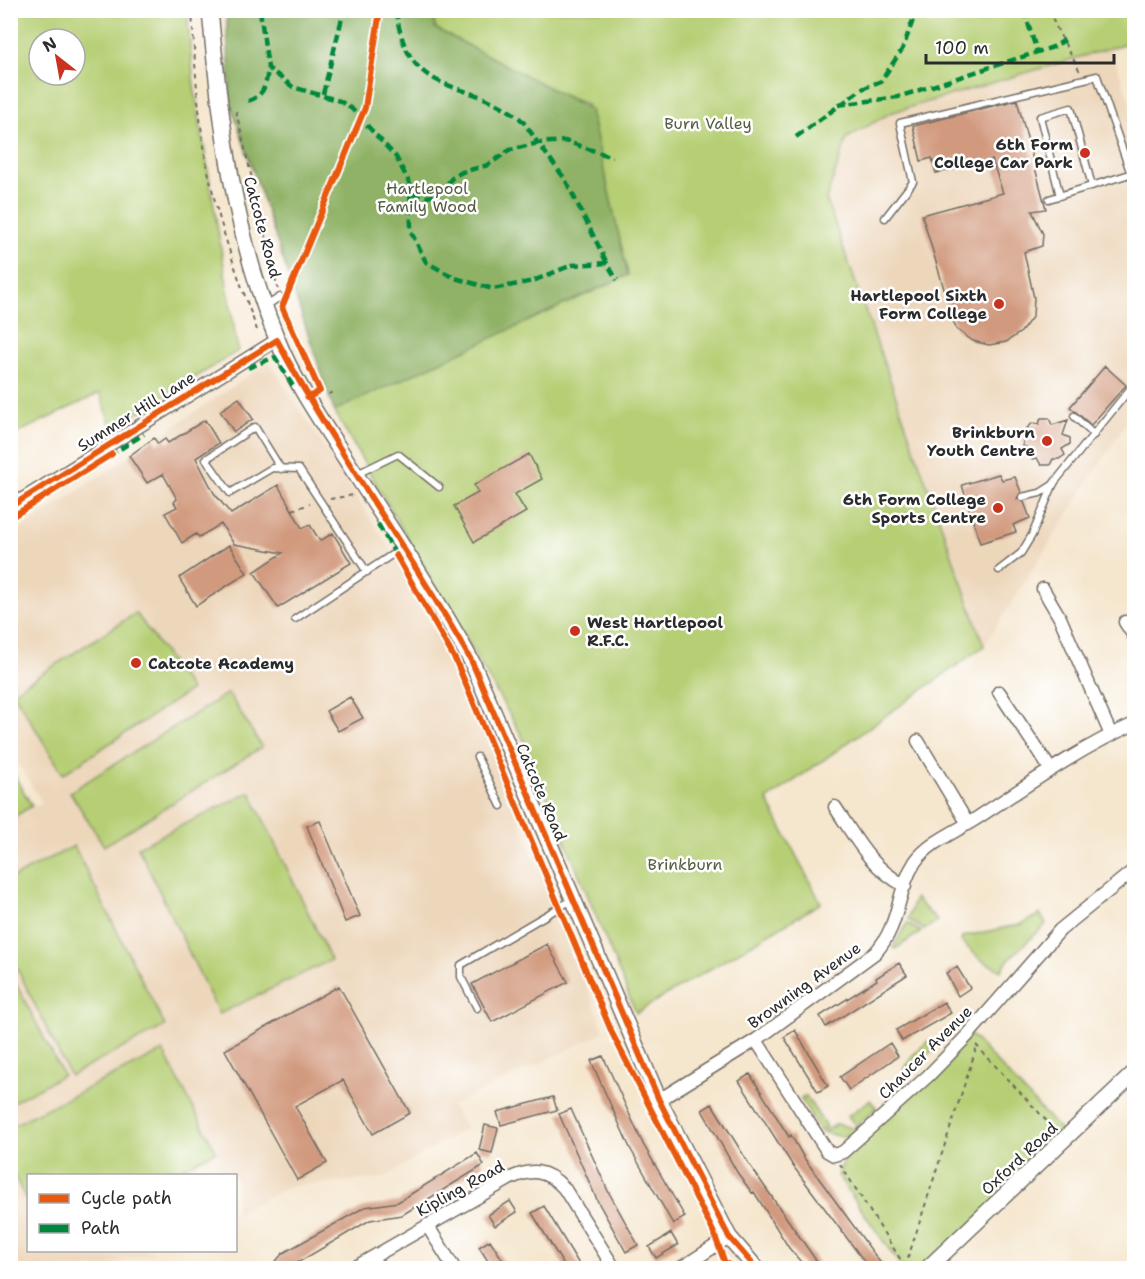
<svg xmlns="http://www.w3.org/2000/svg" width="1145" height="1279" font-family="'Shantell Sans',sans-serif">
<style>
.built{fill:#edd7bb}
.green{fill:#b6cf74;stroke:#707d50;stroke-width:1.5;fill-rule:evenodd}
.forest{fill:#90b266;stroke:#5e6e48;stroke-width:1.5}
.building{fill:#d19a7e}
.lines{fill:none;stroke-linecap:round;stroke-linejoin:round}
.service-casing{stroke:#726c64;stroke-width:9}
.minor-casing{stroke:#726c64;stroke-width:15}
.tertiary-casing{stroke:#726c64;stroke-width:18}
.path{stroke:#726c64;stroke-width:2;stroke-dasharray:4.5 4.5;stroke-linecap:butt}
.service{stroke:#fff;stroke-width:6}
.minor{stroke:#fff;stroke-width:12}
.tertiary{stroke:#fff;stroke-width:15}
.quiet{stroke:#00873e;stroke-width:4.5;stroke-dasharray:9 4.5;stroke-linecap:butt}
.cycleway-casing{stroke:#fff;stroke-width:10}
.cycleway{stroke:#e8590c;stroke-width:6}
.poi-dot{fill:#c8321e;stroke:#fff;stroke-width:2}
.labels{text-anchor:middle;stroke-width:5;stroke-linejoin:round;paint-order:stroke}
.park-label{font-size:16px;fill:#555c41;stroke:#fff}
.poi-label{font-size:16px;font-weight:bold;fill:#2b2b2b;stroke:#fff;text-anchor:end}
.street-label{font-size:16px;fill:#2b2b2b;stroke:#fff}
</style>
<rect width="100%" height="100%" fill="#fff"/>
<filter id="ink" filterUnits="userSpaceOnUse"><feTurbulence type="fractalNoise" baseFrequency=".0167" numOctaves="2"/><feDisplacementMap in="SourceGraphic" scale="12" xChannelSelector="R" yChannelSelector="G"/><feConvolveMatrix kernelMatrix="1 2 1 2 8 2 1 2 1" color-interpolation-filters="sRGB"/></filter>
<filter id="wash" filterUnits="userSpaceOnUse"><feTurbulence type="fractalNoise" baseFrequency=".008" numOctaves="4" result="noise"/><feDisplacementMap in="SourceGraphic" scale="24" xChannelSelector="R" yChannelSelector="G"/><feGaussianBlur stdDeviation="1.35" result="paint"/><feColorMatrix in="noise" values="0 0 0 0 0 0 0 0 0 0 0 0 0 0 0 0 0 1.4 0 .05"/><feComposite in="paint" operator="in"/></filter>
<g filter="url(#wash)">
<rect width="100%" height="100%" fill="#f5e6ce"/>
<path class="built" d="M1106,47L1111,49L1134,112V410L984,646L826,199L847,138L890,113Z
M269,362L405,572L421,604L478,717L605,1032L451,1106L466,1128L383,1178L291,1186L236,1213V1176H28V1250L155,1251L103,1268H11V822L42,802L11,753V536Z"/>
<path class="green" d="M11,10L187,11L194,86L238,351L112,429L100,393L11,436ZM39,39H75V75H39Z
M433,11H1134V41L890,113L847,138L826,199L984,646L767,800L821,903L636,1013L522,736L334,411L628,274L586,104L511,76L435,28Z
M136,613L191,690L63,774L13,692Z
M228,693L262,747L104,846L70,792Z
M11,770L32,806L11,819H10Z
M250,792L331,960L219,1014L138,847Z
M74,846L165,1026L70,1076L11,956L10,879Z
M915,898L937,921L924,930L908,919Z
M1040,914L1046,924C1034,937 1007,957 1001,971L980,959L961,941L962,937L1022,924Z
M907,923L921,932L895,949L893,947Z
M11,974L63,1075L11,1103H10Z
M971,1035L1065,1135L925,1268H902L838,1176L846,1154Z
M928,1041L934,1049L903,1073L912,1056Z
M163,1051L216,1151L168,1175L28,1176V1204L11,1169V1126Z
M806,1096L826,1127L820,1131L801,1099Z
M870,1100L877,1108L856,1126L848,1116Z
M837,1124L856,1129V1132L841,1137L823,1132Z"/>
<path class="forest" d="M226,11H433L435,28L590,109L628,275L334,411L231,105Z"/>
<g id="blocks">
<path class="building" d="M1017,100L1046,209L1032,211L1043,234L1042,246L1024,252L1034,298L1033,316L1021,332L1006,342L989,345L973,341L956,329L922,215L1003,193L992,160L936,173L932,158L921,161L913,126Z
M1105,366L1126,385L1091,425L1070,407Z
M239,398L253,419L234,432L220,411Z
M1041,418H1049L1052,425L1068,420L1063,435L1070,438V444L1062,449L1065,455L1059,459H1053L1050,465H1041L1037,458L1032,459L1027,455L1030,450L1023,446V438L1029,434L1027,428L1033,423L1039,424Z
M205,420L219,443L196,458L214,493L231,514L278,485L302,528L310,525L320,541L333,533L351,563L278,608L254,572L283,553L234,544L221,524L199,537L196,534L182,543L165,513L177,507L174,502L177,499L163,474L147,483L129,456L154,438L158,444L165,439L168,443Z
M529,454L542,479L515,494L526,512L474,542L454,506L478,493L474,485Z
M999,474L1002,480L1015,477L1021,492L1017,499L1024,502L1030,518L1013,525L1016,532L980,543L962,485Z
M229,545L247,573L196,606L179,578Z
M350,697L363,718L338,731L326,711Z
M320,821L360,916L345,922L307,826Z
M547,944L568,982L492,1022L472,984Z
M899,963L907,975L826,1027L820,1016L877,980L876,978Z
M957,967L970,988L958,996L946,973Z
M339,986L410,1113L373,1134L343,1080L295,1106L327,1163L297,1180L225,1050Z
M944,1002L951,1013L902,1041L896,1030Z
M795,1030L828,1086L818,1092L784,1037Z
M890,1043L898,1056L849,1090L840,1077Z
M603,1056L643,1144L685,1217L673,1224L630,1148L591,1061Z
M750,1074L789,1137L791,1135L804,1158L885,1269H870L793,1166L739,1081Z
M553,1097L557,1110L501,1125L497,1112Z
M712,1104L749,1164L822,1269H807L789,1248L754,1192L752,1193L737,1172L702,1110Z
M571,1109L608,1191L638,1245L626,1252L598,1202L559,1114Z
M485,1125L498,1128L492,1153L479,1150Z
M477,1153L484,1165L402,1215L370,1220L287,1269H269L283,1253L365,1207L398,1202Z
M510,1201L517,1212L495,1226L488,1215Z
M544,1206L565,1241L582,1269H566L532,1213Z
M671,1233L678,1245L656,1258L649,1247Z
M490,1240L504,1262L493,1269L479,1247Z"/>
</g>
</g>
<g filter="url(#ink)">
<use href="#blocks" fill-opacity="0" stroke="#726c64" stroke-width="1.5"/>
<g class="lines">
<g class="service-casing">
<path id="service" d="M1060,196L1040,117L1071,108L1092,186
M1049,199L1130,174
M885,218L913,182L900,123L1097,76L1134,183
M266,306L280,297
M1074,416L1094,435
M281,469L255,427L206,459L230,493L272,468L299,469L367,572
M357,474L398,454L439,487
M1022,497L1040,493L1054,484
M999,570L1021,553L1032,535L1054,483L1134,384
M295,619L402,548
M477,757L501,806
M477,1008L461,977V965L572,900"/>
</g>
<g class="minor-casing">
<path id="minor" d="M10,507L277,340
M1043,589L1060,618L1111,735
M1125,622L1134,636
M999,692L1051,770
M918,741L968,824
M835,807C857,840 869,866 905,886
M756,1040L827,1151L834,1155L843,1152L928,1076L967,1036L1060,930L1134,870
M659,1100L756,1040L875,953C901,925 896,891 915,862C928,843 955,832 974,820C1026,786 1078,749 1134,724
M427,1225L454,1268
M354,1268L509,1179C531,1168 546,1169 564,1188L614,1268
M681,1268L729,1237"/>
</g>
<g class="tertiary-casing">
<path id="tertiary" d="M210,10C220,122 234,235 277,339C294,382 322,422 347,461C390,527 434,593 472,662L659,1100L729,1237L756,1268
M928,1268L1134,1073"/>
</g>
<path class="path" d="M192,10C195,68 198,124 210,180C221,231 240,282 257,330
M1051,10C1050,22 1074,58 1080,72
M236,111L278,289
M320,391L328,394L334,392
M330,499L354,495
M292,510L310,504
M976,1045L1056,1131
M840,1164L906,1268
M905,1267L977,1046"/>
<use href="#service" class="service"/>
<use href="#minor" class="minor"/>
<use href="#tertiary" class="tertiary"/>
<path class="quiet" d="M260,10L268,68L293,87L340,101L352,109L396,157L410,184L411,232L426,262L455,278L493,289L533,281L572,265L607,263L617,280
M396,10C408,102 463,75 518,117C526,123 532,135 538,143L565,141L612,157
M1024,10L1037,52
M323,94L344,10
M248,101C265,95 266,85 268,68
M838,105L898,97L1053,47L1065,40
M796,137L862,89L881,81L903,48L913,20L912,10
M412,194L428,197L441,192L452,178L462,172L488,165L510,150L538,143L565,179L607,263
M248,368L275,357L293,386
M109,456L144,434
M378,524L399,560"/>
<g class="cycleway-casing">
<path id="cycleway" d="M307,398L320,391L282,307L365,108L380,10
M10,507L277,340C335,451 411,552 472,662L659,1100L729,1237L756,1268
M10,518L112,454
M396,555L456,661L613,1035L713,1231L725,1263L737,1268"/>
</g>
<use href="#cycleway" class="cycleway"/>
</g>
</g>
<g class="poi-dot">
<circle cx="1085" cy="153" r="6"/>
<circle cx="999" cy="304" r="6"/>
<circle cx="1047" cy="441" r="6"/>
<circle cx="998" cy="508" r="6"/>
<circle cx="575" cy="631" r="6"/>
<circle cx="136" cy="663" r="6"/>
</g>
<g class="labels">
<g class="park-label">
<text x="708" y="129">Burn Valley</text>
<text x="427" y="194">Hartlepool<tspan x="427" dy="18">Family Wood</tspan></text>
<text x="685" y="870">Brinkburn</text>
</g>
<g class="poi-label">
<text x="1073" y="150">6th Form<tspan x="1073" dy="18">College Car Park</tspan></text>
<text x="987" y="301">Hartlepool Sixth<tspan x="987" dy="18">Form College</tspan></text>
<text x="1035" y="438">Brinkburn<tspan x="1035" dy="18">Youth Centre</tspan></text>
<text x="986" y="505">6th Form College<tspan x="986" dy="18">Sports Centre</tspan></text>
<text x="587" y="628" text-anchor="start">West Hartlepool<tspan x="587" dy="18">R.F.C.</tspan></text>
<text x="148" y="669" text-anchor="start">Catcote Academy</text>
</g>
<g class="street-label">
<text transform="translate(263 227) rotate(75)" y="6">Catcote Road</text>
<text transform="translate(136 411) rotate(-32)" y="6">Summer Hill Lane</text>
<text transform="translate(542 792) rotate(67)" y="6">Catcote Road</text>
<text transform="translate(804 985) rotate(-36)" y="6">Browning Avenue</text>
<text transform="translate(925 1052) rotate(-45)" y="6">Chaucer Avenue</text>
<text transform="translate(1019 1158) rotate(-43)" y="6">Oxford Road</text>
<text transform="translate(460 1188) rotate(-29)" y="6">Kipling Road</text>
</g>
</g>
<rect width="1145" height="1279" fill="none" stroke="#fff" stroke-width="36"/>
<rect x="27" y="1174" width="210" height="78" fill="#ffffff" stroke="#aaaaaa" stroke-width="1.5"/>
<rect x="39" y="1194" width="30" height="9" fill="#e8590c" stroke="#aaaaaa" stroke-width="1.5"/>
<text x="81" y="1204" font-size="18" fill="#2b2b2b">Cycle path</text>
<rect x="39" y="1224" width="30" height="9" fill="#00873e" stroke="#aaaaaa" stroke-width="1.5"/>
<text x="81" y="1234" font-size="18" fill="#2b2b2b">Path</text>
<g transform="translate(57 57) rotate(329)"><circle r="28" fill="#ffffff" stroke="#aaaaaa" stroke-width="1.5"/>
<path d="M0-4.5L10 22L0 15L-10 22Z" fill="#c8321e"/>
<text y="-9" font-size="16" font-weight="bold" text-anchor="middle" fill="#2b2b2b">N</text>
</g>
<path d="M926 54v9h188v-9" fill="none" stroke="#2b2b2b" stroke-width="3"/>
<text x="935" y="54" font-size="18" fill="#2b2b2b" stroke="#ffffff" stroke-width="4.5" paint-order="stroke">100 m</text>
</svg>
